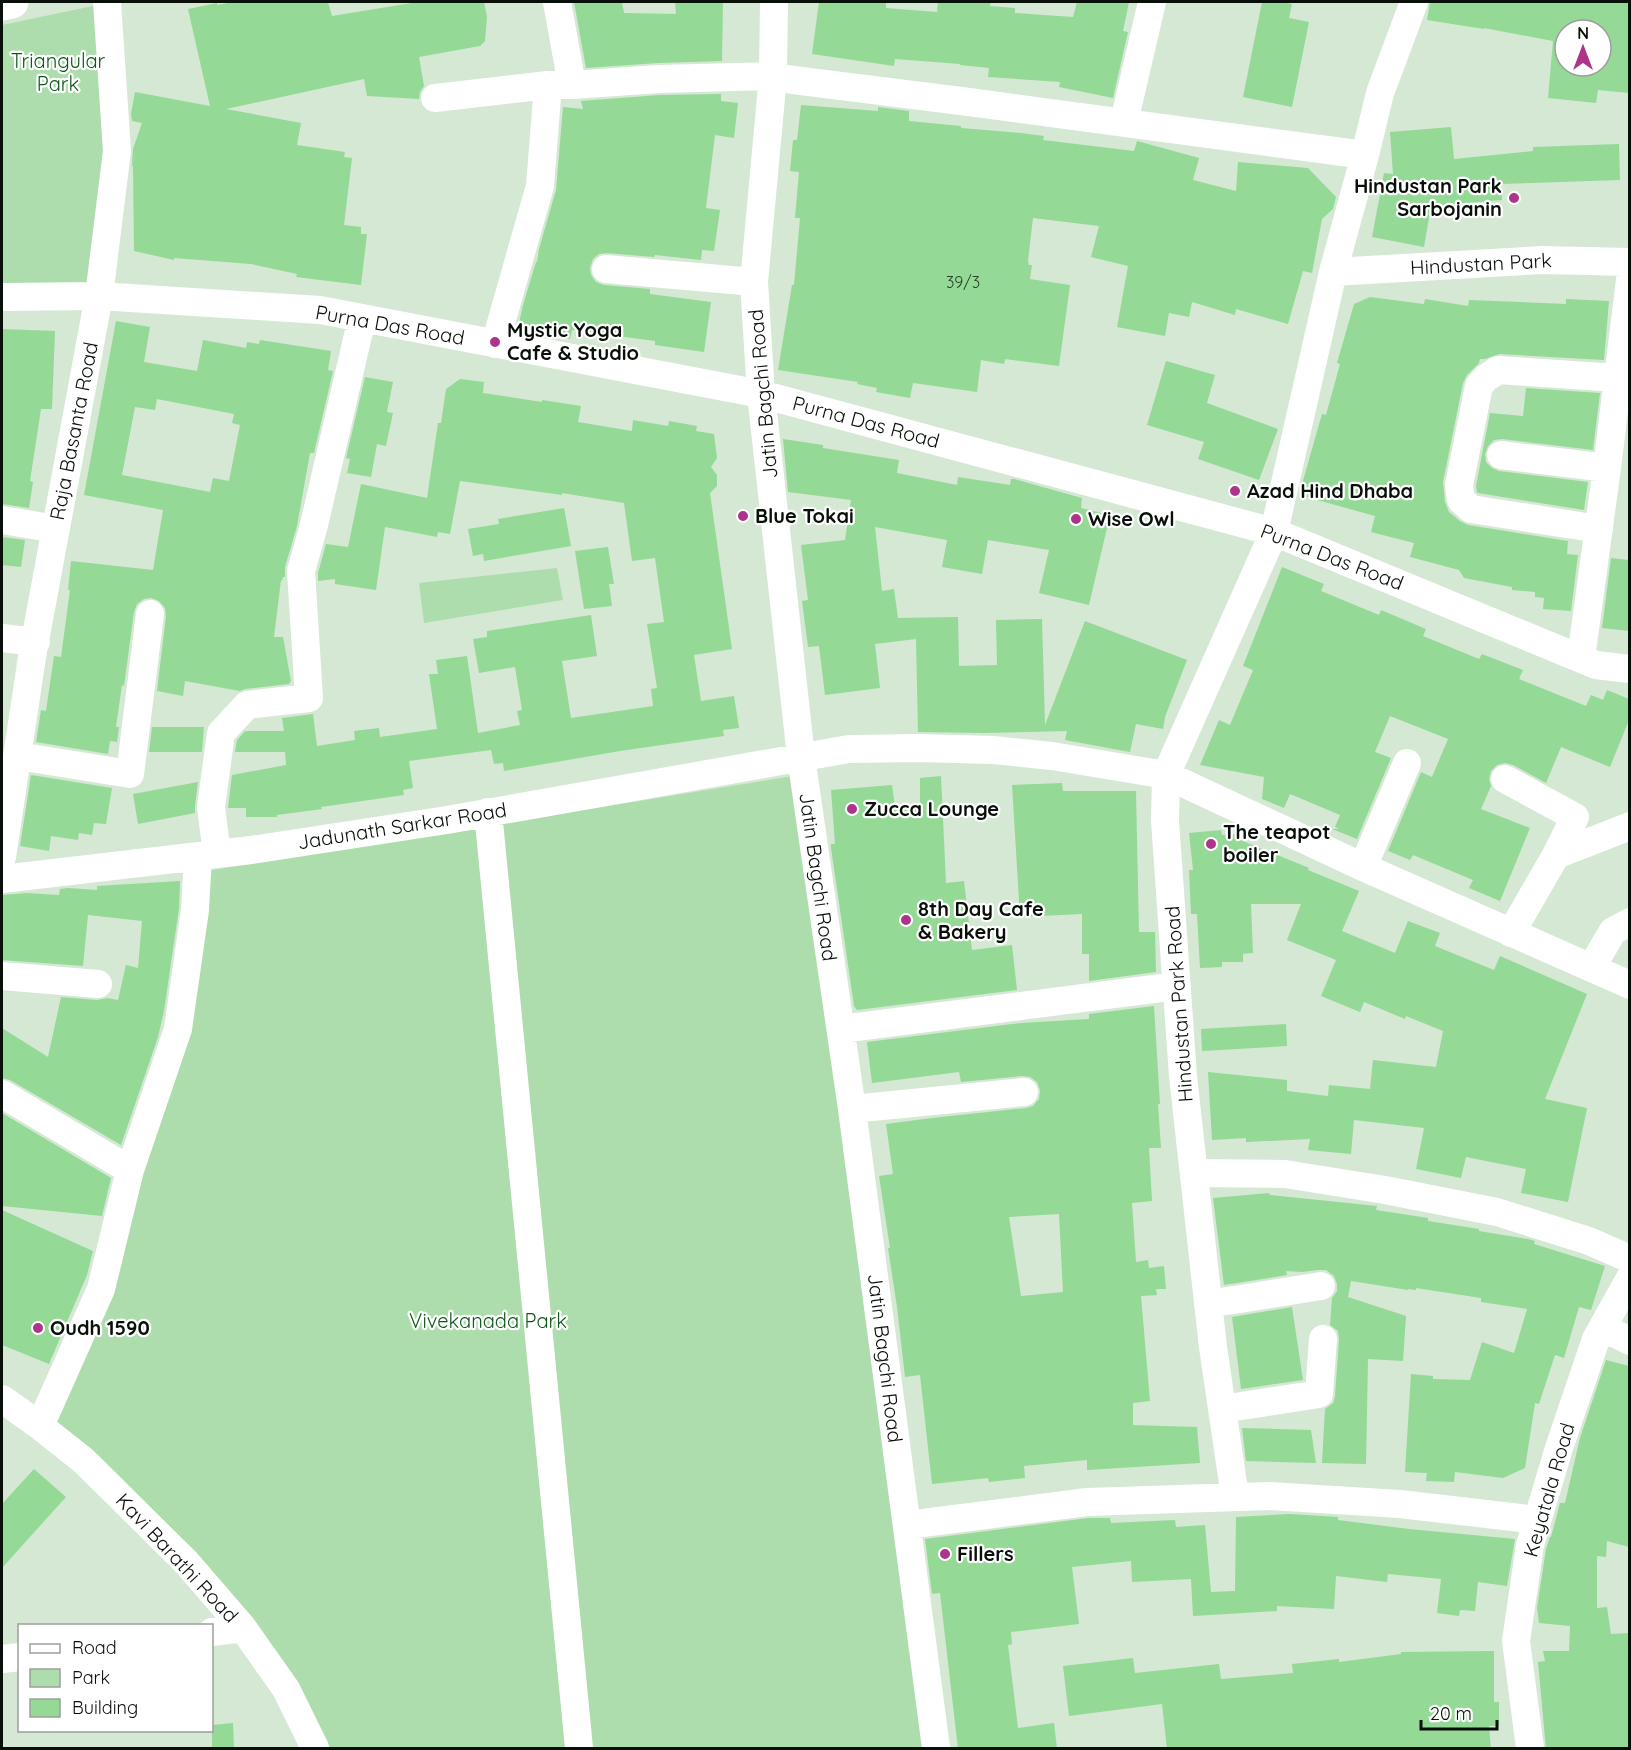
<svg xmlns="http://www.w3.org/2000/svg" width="1631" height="1750" font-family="Quicksand,sans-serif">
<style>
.green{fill:#adddad}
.building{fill:#94d996;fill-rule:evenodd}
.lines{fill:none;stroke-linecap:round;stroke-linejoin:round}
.minor{stroke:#fff;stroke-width:28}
.major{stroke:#fff;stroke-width:33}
.poi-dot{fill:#ac348a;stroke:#fff;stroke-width:2}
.labels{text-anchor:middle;stroke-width:4.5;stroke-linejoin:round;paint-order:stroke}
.number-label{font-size:16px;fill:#2c422c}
.park-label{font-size:20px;fill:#0e571a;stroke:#fff}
.poi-label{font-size:20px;font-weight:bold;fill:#091009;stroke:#fff;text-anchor:start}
.street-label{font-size:20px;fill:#091009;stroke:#fff}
</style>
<rect width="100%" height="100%" fill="#d4e8d4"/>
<path class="green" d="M112,2L95,289L2,288V25Z
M557,568L563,600L424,623L419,583Z
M799,775L926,1748H326L52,1421L108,1294L207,871Z"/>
<path class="building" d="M234,2H328L332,16L418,2H484L487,17L485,41L480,46L419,57L424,86L420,92L419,99L367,96L364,79L226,109L301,123L297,145L345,152L344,157L352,158L344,225L361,227V234H367L361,285L296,277L297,274L251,264L174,258V260L134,251L133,167L132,166L133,149L142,123L132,121L131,114L135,92L210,106L188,9L217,3V5Z
M574,2H622L624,13L676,14L675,2H723L722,61L658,63L586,68Z
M819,2H886V8L937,12L938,2L967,3V2H991L990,6L1015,8V13L1073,17L1077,2H1129L1123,31L1128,32L1113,98L1059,87L1060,82L988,77L989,68L960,65V64L895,59L894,66L812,54Z
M1262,2H1281L1292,4L1289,18L1309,22L1292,107L1243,97Z
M1430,2H1629V93L1598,90L1596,103L1548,98L1553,41L1484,28V29L1427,20ZM1565,30H1601V66H1565Z
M721,94V101L738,103L734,138L715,135L706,208L720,210L714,251L702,250L701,260L655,255L654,257L607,253L599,254L593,259L590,268L591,275L596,282L604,285L650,289V294L711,302L704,352L655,345V341L572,330L570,339L518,328L523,305L536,262H537L539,249L556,190L563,107L583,109L581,101L660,95Z
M801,105L878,111V107L909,111V121L961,126V128L1021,133L1044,136L1043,140L1134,151L1137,141L1199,158L1193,180L1236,191L1238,162L1308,168L1336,197L1333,209L1322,219L1312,273L1303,271L1288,324L1236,309L1235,315L1192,302L1189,317L1169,313L1165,336L1117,327L1128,266L1091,257L1099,226L1033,218L1028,261L1029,265H1032L1030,279L1070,285L1059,366L1005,359L1004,364L981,360L977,392L913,383L910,398L876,392L877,388L857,384L858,382L778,370L792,285H794L800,218H795L799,172L790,171L793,140H797Z
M1451,127L1454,159L1533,151V147L1619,144L1620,180L1501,184L1502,200L1431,206L1424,247L1372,237L1384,173L1393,174L1390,132Z
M1370,297L1424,304L1425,299L1468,306L1469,300L1566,304V299L1609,301L1604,360L1499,354L1485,359H1480L1479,363L1467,375L1463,383L1443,482L1445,502L1449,512L1460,521L1468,525L1568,541L1567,554L1578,555L1571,611L1543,609L1544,598L1535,597V592L1512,590V587L1464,578L1459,570L1410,557L1414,543L1371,532L1375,516L1299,495L1322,414L1326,415L1340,364L1337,363L1354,304Z
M116,321L150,327L144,362L197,371L203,340L246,348L247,342L259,344L260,340L331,351L328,370L333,371L314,453H310L297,526L285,567V577H283L282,581L281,580L274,637H283L291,681L289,684L245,689L240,691L185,681L183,696L157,691L166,616L165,608L159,601L151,598L144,599L137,604L134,612L124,686L122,685L116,727H119L117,742L110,741L108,754L36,742L41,710L46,711L54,656L61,657L70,590H68L71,561L153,570L163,510L84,495ZM157,399L234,414L232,423L240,425L229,481L213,478L210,492L122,475L135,407L155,410Z
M2,329L55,331L52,409H41L30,481L33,482L29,508L2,504Z
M1166,361L1215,375L1207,403L1278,429L1259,480L1198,459L1204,442L1147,425Z
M365,377L393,382L387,412L393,413L386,446L377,444L371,477L347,473L350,459L346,458Z
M460,379L484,382L483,393L542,402V400L581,406L578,422L632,431L633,420L668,426L669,421L697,426L696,431L714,434L717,458L711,467L717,475V486L710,493L732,649L694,655L701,701L734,696L739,728L723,730L724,736L620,751L504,771L503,763L494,764L491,750L409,761L413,788L403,790L404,795L321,807L322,809L277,815V817H246V808H228L232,775L286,765L285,752H235L237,740L245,731H284L282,718L313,714L317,746L355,740L354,731L379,728L380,737L437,729L429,674H438L436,660L467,656L478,733L520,725L517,711L522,710L515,667L479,673L473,639L487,637V631L591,615L597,656L562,661L571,718L653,706L651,689L657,688L647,624L664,622L655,558L632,561L624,503L562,493V495L460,481L450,534L438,532L437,537L385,527L376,590L335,584V579L318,581V573L326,544L348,547L361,484L427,498L438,423H441L446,389Z
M1526,388L1600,393L1593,450L1502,439L1494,440L1488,446L1485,454L1486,462L1492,468L1499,471L1588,482L1584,510L1478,493L1477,492L1476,486L1490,413L1523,416Z
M783,439L823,445V448L899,460L897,473L957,485L958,477L1010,485L1011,479H1014L1082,498L1081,508L1110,515L1089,605L1039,593L1049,550L988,540L982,574L942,567L947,540L875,527L882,591L894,589L898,618L958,617L959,666L997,665L996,620L1042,619L1045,725L1085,621L1187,660L1165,717L1163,729L1136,724L1130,752L1065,740L1067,731L983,733L918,732L916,639L875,644L880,688L825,695L819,646L808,647L802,601L808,600L801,545L845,540L851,500L788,492Z
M564,508L571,546L484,561L483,554L473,556L468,529L499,524L498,519Z
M2,537L25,540L21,567L2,565Z
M608,547L614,584H609L612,606L584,609L575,551Z
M1611,558L1629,560V631L1602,628Z
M1282,567L1324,584L1321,591L1379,615L1381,610L1426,629L1423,636L1479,659L1482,654L1523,670L1519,679L1586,706L1591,695L1603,700L1607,690L1629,699V720L1610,767L1561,747L1546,783L1513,765L1505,763L1497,765L1491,771L1489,779L1491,786L1481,809L1530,828L1500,901L1469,888L1473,880L1413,855L1410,860L1388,851L1421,772L1432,777L1448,739L1390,716L1375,752L1391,758L1357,839L1332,829H1339L1335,827L1340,815L1290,794L1284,808L1262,799L1264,777L1200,765L1219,720L1230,725L1253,670L1243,666Z
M152,727H204L202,752H149Z
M31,775L112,788L106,824L94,823L92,835L79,833L78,840L51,836L49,851L20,846Z
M941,776L946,883L964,881L972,950L1012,945L1017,990L857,1010L854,1006L831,848V844H835L831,790L892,785L895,807L920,805V778Z
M198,782L195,805V813L138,824L133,794Z
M1062,783L1063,791H1136L1139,932H1155L1156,972L1089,981V954H1082V914L1020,917L1012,785Z
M1221,830L1222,835L1235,834V839H1238L1309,868L1308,870L1359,891L1342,931L1395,953L1408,921L1440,933L1435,946L1494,970L1500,956L1587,994L1545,1099L1587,1108L1568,1202L1521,1193L1526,1169L1466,1157L1461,1178L1416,1169L1424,1128L1354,1120L1351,1154L1308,1150L1310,1139L1246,1142V1138L1212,1140L1208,1072L1287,1080V1091L1328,1096L1329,1085L1370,1089L1373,1060L1436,1067L1443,1031L1406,1016L1405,1019L1364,1002L1360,1012L1321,996L1336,960L1287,940L1301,904H1251L1253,953L1243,954V962H1222V967L1200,968L1197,914H1191L1189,870H1193L1189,833Z
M180,881L179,908L164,1011L158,1037L121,1145L10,1080L2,1078V1028L48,1057L61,997L97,1000L107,998L118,1000L126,965L138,968L142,921L88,915L83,966L2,960L3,895L26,893L59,895L60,889L68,888L97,890V886Z
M1154,1006L1160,1104H1158L1161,1148H1149L1152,1201L1132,1203L1136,1262L1148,1260L1149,1268L1164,1266L1166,1289H1156L1157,1295L1141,1296L1150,1401L1133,1403V1425L1197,1427L1200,1463L1087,1470V1460L1024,1466L1025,1478L989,1482L988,1478L932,1484L920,1375L905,1377L897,1307L888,1248H890L879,1176L893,1174L886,1124L932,1118L1026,1108L1033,1106L1039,1099L1040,1090L1037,1082L1030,1077L1022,1076L961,1082L959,1072L872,1083L867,1042L1021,1023L1089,1019V1014ZM1059,1214L1063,1292L1021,1296L1009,1217Z
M1286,1024L1287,1046L1202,1051L1201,1029Z
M2,1113L111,1178L102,1216L2,1206Z
M1269,1193L1270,1195L1377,1206L1376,1210L1428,1218V1221L1479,1229V1231L1528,1239L1535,1241L1534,1244L1605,1266L1591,1310L1579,1307L1564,1358L1555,1355L1539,1404L1535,1403L1525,1468L1503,1478L1455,1472L1454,1482L1426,1481L1427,1473L1405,1472L1411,1374L1433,1376V1379L1470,1380L1482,1342L1514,1353L1527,1309L1481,1302V1298L1416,1288V1290L1408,1289V1290L1351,1281L1348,1297L1406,1316L1403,1361L1368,1359L1366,1464L1322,1463L1325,1409L1333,1403L1335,1396L1339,1340L1338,1331L1330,1325L1332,1298L1337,1291V1284L1334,1276L1326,1270H1318L1302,1272L1286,1271L1287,1275L1224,1285L1213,1198Z
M2,1210L93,1251L87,1275L49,1364L2,1345Z
M1292,1307L1303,1380L1241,1389L1232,1317Z
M1606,1360L1629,1366V1547L1607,1541L1606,1557L1597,1556V1608L1607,1607L1611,1634L1629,1633V1749H1546L1538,1662L1545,1661L1543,1651H1569L1570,1626L1539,1623L1537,1608L1546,1549L1550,1537H1551L1560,1503H1565L1580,1438Z
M1242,1428L1311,1430L1316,1463L1246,1461Z
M34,1469L66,1497L2,1568V1504Z
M1290,1514L1338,1517V1520L1409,1529L1515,1539L1507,1586L1478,1582L1475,1611L1460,1610L1459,1616L1437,1613L1441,1579L1388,1574L1387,1582L1336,1576L1334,1609L1277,1606V1611L1193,1616L1191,1579L1132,1582L1131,1561L1072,1567L1079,1624L1011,1632L1012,1644L1008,1645L1018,1728L1054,1723L1057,1749H958L940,1593L932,1594L925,1539L1088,1518H1110L1111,1523L1175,1520L1176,1527L1205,1525L1211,1592L1235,1591L1236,1517Z
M1494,1651V1702H1499V1726H1489L1491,1749H1167L1162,1704L1069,1716L1063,1666L1133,1658L1135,1673L1219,1664L1221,1679L1293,1673L1292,1664L1339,1659V1662L1401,1654V1652Z
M233,1723L234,1749H212V1725Z"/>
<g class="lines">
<path class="minor" d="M557,2L572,85
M774,2L773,76L754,282L761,394L801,757L852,1109L936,1748
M435,98L548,85H572L659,79L773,76L793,80L969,102L1365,155
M1124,122L1152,2
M606,269L754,282
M1333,272L1542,260L1630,262
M2,297L99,296L320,310L761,394L1274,532L1596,665L1630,669
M495,344L540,186L548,85
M1501,455L1607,468
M2,520L56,529
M1599,529L1471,509L1461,500L1459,485L1479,386L1486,378L1498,370L1618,378
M2,638L36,642
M1581,658L1607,468L1630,280
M18,756L130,774L150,614
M1505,779L1575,817L1556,855L1511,933
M488,812L579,1748
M217,854L211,807L221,733L247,705L309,698L301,571L314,525L362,318
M1556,855L1630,826
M2,857L32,657L99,296L117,151L107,2
M1363,867L1407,763
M2,879L251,850L447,820L849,749L917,748L993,750L1052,756L1166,775L1363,867L1630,985
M1591,968L1613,931L1630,922
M2,976L98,984
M841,1029L1177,986
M2,1094L130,1170
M852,1109L1024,1092
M1194,1173L1285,1174L1385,1190L1497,1212L1589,1241L1630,1259
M1208,1304L1321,1286
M1603,1328L1630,1341
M2,1399L40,1426L84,1461L186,1562L243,1628L286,1689L315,1748
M1222,1409L1319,1394L1323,1339
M40,1426L101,1289L130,1170L178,1029L195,910L198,856
M1235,1497L1213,1347L1183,1076L1165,821L1166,775L1274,532L1333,272L1365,155L1380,93L1414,2
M907,1525L1087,1502L1269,1496L1400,1504L1537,1520
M212,1632L243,1628
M2,1659L20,1657
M1530,1748L1516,1641L1530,1545L1559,1448L1596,1339L1630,1278"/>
<path class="major" d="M2,4L12,2"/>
</g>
<g class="poi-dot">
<circle cx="1514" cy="198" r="6"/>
<circle cx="495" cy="342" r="6"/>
<circle cx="1235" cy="491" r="6"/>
<circle cx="743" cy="516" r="6"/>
<circle cx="1076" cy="519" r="6"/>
<circle cx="852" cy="809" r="6"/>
<circle cx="1211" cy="844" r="6"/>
<circle cx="906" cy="920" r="6"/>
<circle cx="38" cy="1328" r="6"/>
<circle cx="945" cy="1554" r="6"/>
</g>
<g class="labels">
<g class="number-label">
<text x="963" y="288">39/3</text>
</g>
<g class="park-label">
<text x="58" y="68">Triangular<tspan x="58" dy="23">Park</tspan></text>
<text x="488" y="1328">Vivekanada Park</text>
</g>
<g class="poi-label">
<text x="1502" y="193" text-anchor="end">Hindustan Park<tspan x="1502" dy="23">Sarbojanin</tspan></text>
<text x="507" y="337">Mystic Yoga<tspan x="507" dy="23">Cafe &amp; Studio</tspan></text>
<text x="1247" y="498">Azad Hind Dhaba</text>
<text x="755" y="523">Blue Tokai</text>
<text x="1088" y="526">Wise Owl</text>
<text x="864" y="816">Zucca Lounge</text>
<text x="1223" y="839">The teapot<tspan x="1223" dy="23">boiler</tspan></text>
<text x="918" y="916">8th Day Cafe<tspan x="918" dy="23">&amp; Bakery</tspan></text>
<text x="50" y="1335">Oudh 1590</text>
<text x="957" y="1561">Fillers</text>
</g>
<g class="street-label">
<text transform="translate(1481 264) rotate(-3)" y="7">Hindustan Park</text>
<text transform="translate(390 325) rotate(10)" y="7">Purna Das Road</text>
<text transform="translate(763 394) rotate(-95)" y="7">Jatin Bagchi Road</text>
<text transform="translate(866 422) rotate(15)" y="7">Purna Das Road</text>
<text transform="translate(74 431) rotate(-79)" y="7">Raja Basanta Road</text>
<text transform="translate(1332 557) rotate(21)" y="7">Purna Das Road</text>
<text transform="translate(402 826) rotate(-9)" y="7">Jadunath Sarkar Road</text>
<text transform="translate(818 877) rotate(82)" y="7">Jatin Bagchi Road</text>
<text transform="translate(1179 1004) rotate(-94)" y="7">Hindustan Park Road</text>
<text transform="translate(885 1358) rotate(83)" y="7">Jatin Bagchi Road</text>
<text transform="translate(1549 1490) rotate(-74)" y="7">Keyatala Road</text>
<text transform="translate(177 1558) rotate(47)" y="7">Kavi Barathi Road</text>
</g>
</g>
<rect width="1631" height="1750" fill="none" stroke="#091009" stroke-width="6"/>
<rect x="18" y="1624" width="195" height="108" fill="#ffffff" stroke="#9d9f9d" stroke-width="1.5"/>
<rect x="30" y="1644" width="30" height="9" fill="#ffffff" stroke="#9d9f9d" stroke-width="1.5"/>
<text x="72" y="1654" font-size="18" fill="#091009">Road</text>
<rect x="30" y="1669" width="30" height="18" fill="#adddad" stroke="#9d9f9d" stroke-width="1.5"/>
<text x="72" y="1684" font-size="18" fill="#091009">Park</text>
<rect x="30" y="1699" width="30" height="18" fill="#94d996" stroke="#9d9f9d" stroke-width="1.5"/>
<text x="72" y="1714" font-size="18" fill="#091009">Building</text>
<g transform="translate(1583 48)"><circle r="28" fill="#ffffff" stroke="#9d9f9d" stroke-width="1.5"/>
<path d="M0-4.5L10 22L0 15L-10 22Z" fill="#ac348a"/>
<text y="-9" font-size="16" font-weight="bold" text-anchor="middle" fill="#091009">N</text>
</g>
<path d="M1421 1720v9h76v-9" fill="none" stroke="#091009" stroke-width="3"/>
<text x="1430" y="1720" font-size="18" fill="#091009" stroke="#ffffff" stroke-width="4.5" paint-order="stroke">20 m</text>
</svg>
